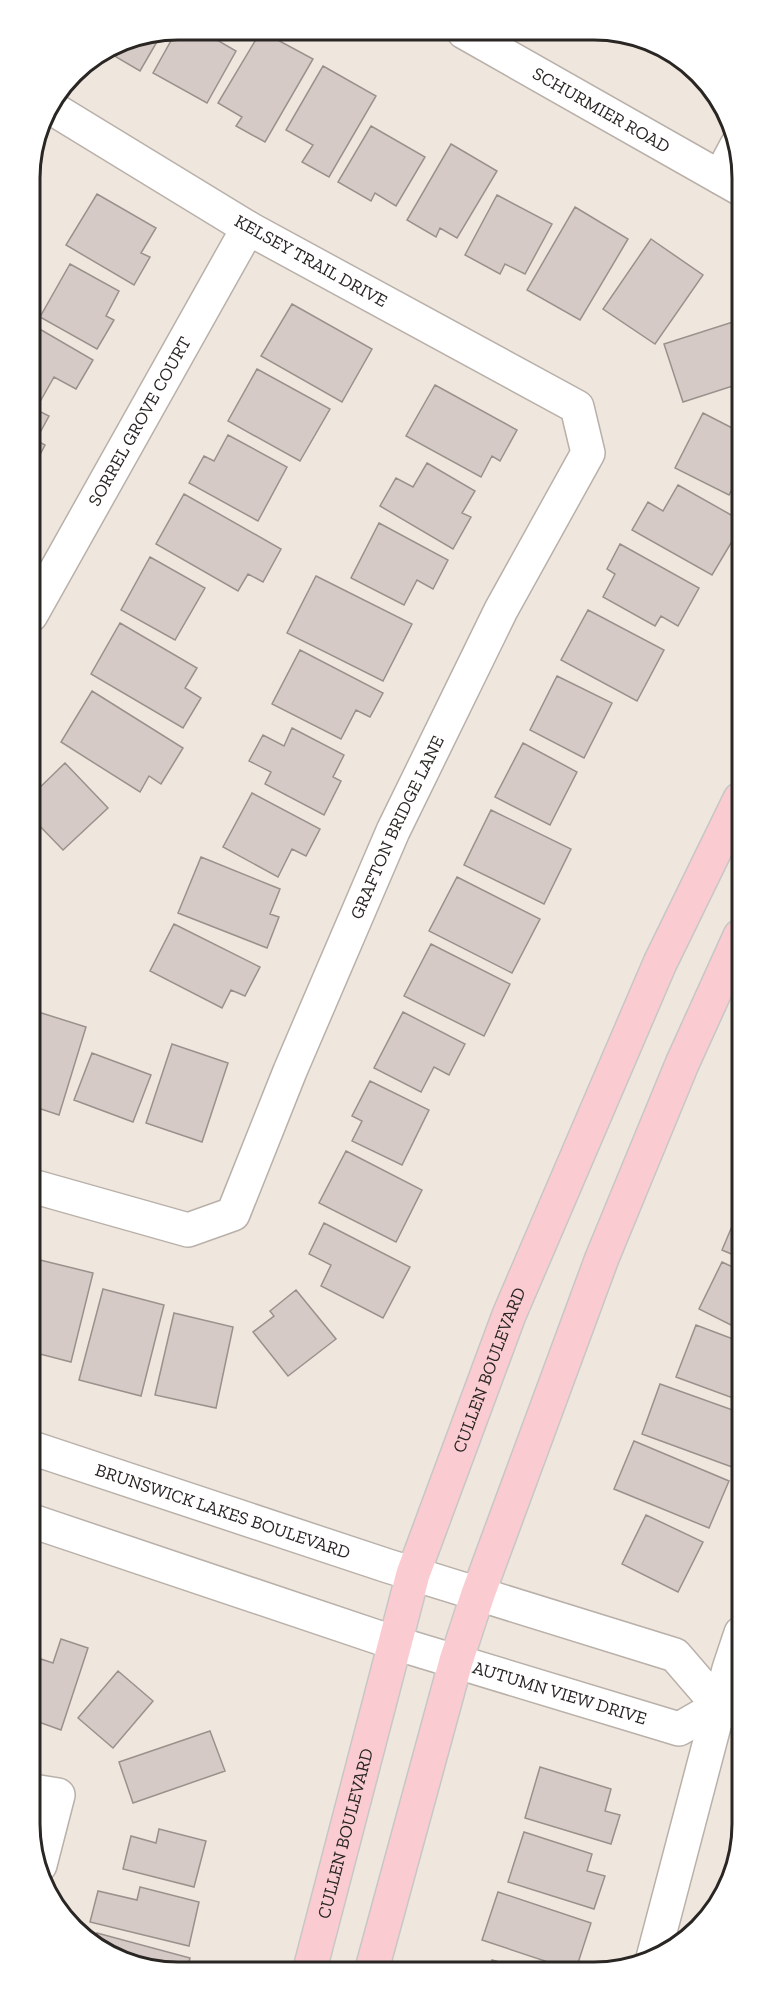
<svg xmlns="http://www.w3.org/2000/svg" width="772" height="2002" font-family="'Zilla Slab',serif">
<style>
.building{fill:#d6cac6;stroke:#9b918c;stroke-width:1.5}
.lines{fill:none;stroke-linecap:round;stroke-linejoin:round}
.minor-casing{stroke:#b9b0a9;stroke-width:36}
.major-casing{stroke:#c7c7c6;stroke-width:36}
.minor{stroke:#fff;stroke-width:33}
.major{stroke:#facbd1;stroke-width:33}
.labels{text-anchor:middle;stroke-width:4.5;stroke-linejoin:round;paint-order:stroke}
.street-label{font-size:18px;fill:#292623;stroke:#fff}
.rim{fill:none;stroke:#292623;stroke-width:3}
</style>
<rect width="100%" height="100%" fill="#efe6de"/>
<path class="building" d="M177,30H200L236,51L207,103L153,73Z
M261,31L313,59L265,142L236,126L242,117L218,103Z
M162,33L140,71L106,51L122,41Z
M323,66L376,96L329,177L302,162L313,145L286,130Z
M371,126L425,157L396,206L375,193L371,201L338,182Z
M451,144L497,171L457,238L440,228L436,237L407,220Z
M97,194L156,228L141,253L150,257L134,285L66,245Z
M497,195L552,224L525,274L505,264L500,274L465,255Z
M575,207L628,239L580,320L527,290Z
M651,239L703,275L655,344L603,309Z
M70,264L119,291L106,316L114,320L97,349L40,317Z
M292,304L372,349L342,402L261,356Z
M739,320V384L683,402L664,344Z
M31,324L93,360L76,389L54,377L41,400L31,394Z
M257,369L330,409L300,461L228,421Z
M435,385L517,430L500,461L492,456L481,477L406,436Z
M31,407L49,416L36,440L45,445L31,472Z
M703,413L740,432V474L729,495L675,468Z
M228,435L287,467L258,521L189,483L204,456L214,461Z
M427,463L475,491L462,513L471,517L453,549L380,506L396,478L413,487Z
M678,485L740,520V528L712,575L632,530L648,502L663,511Z
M184,494L281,549L263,582L248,574L238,591L156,544Z
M379,523L448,560L433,589L417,580L404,605L351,578Z
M620,544L699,588L678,626L661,616L655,626L603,597L615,574L607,569Z
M150,557L205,588L175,640L121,610Z
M316,576L412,624L383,681L287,633Z
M588,610L664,650L637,701L561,660Z
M120,623L197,668L185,688L201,698L183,728L91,674Z
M300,650L383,693L370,717L356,710L341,739L272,704Z
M557,676L612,703L584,758L530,730Z
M92,691L183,748L161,784L149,776L140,792L61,742Z
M292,728L344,755L333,777L341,781L324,815L265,784L271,772L249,761L263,735L284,746Z
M523,743L577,772L550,825L495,797Z
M65,763L108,808L63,850L31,817V796Z
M252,793L320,829L306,856L292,849L278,877L223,847Z
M491,810L571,849L544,904L464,865Z
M201,857L280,889L270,914L279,917L267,948L178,913Z
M457,877L540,919L512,973L429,931Z
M174,924L260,967L245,996L231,990L222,1008L150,971Z
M431,944L510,984L484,1036L404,996Z
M32,1010L86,1027L59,1115L32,1106Z
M403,1012L465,1044L449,1075L434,1067L421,1092L374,1068Z
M172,1044L228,1063L202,1142L146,1123Z
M92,1053L151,1075L133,1122L74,1100Z
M370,1081L429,1110L402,1165L352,1141L362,1121L352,1116Z
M346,1151L422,1190L396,1242L319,1203Z
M741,1205V1258L722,1250Z
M324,1223L410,1267L383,1318L321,1286L331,1265L309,1254Z
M36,1259L93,1273L71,1362L32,1352V1276Z
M722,1262L741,1271V1330L699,1309Z
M103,1289L164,1305L141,1396L79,1380Z
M296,1290L336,1339L288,1376L253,1332L274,1316L270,1311Z
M174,1313L233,1327L216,1408L155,1395Z
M696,1325L741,1342V1401L676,1377Z
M660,1384L741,1413V1443L732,1467L642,1434Z
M634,1441L729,1481L709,1528L614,1489Z
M646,1515L703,1542L678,1592L622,1564Z
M61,1639L88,1648L61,1730L33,1720V1685L41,1659L53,1663Z
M118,1671L153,1701L113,1748L78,1718Z
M210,1731L225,1771L133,1803L119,1762Z
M540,1767L611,1789L605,1811L620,1815L611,1844L525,1818Z
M159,1829L206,1841L194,1887L123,1869L131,1836L156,1843Z
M524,1832L592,1854L587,1871L605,1876L594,1909L508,1882Z
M140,1887L199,1902L189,1946L90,1922L98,1891L137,1900Z
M498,1892L591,1923L576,1969H569L482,1940Z
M97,1933L190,1958L187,1969H150L95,1940Z
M492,1960L526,1969H490Z"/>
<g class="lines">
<g class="minor-casing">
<g id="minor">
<path id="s1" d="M464,32L739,188"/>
<path d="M720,177L737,145"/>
<path id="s2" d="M31,615L248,228"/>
<path id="s3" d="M32,1186L188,1230L233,1214L290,1071L393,831L501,610L588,453L577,407L248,228L50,107"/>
<path id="s4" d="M32,1448L388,1566L675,1655L719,1706L742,1714"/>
<path id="s5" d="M32,1521L395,1643L679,1729L719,1706"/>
<path d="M33,1791L58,1795L40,1865"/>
<path d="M653,1958L729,1669L741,1633"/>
</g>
</g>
<g class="major-casing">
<g id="major">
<path id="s6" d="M310,1969L413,1574L509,1315L660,963L740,799"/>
<path d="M372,1969L456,1661L478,1594L602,1258L682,1064L740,936"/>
</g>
</g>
<use href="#minor" class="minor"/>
<use href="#major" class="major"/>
</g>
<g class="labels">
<g class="street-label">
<text dy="6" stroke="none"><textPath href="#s1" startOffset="158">SCHURMIER ROAD</textPath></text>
<text transform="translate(311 261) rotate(29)" y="6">KELSEY TRAIL DRIVE</text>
<text dy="6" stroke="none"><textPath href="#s2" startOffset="222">SORREL GROVE COURT</textPath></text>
<text dy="6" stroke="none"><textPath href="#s3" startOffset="630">GRAFTON BRIDGE LANE</textPath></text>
<text dy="6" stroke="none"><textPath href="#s6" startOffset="626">CULLEN BOULEVARD</textPath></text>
<text dy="6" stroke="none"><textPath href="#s4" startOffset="201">BRUNSWICK LAKES BOULEVARD</textPath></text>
<text dy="6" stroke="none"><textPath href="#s5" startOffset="555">AUTUMN VIEW DRIVE</textPath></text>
<text dy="6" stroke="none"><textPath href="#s6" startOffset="140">CULLEN BOULEVARD</textPath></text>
</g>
</g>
<path d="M0 0H772V2002H0ZM178 40H594A138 138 0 0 1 732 178V1824A138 138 0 0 1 594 1962H178A138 138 0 0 1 40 1824V178A138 138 0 0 1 178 40Z" fill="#fff" fill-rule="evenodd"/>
<path class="rim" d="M178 40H594A138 138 0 0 1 732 178V1824A138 138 0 0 1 594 1962H178A138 138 0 0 1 40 1824V178A138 138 0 0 1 178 40Z"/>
</svg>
